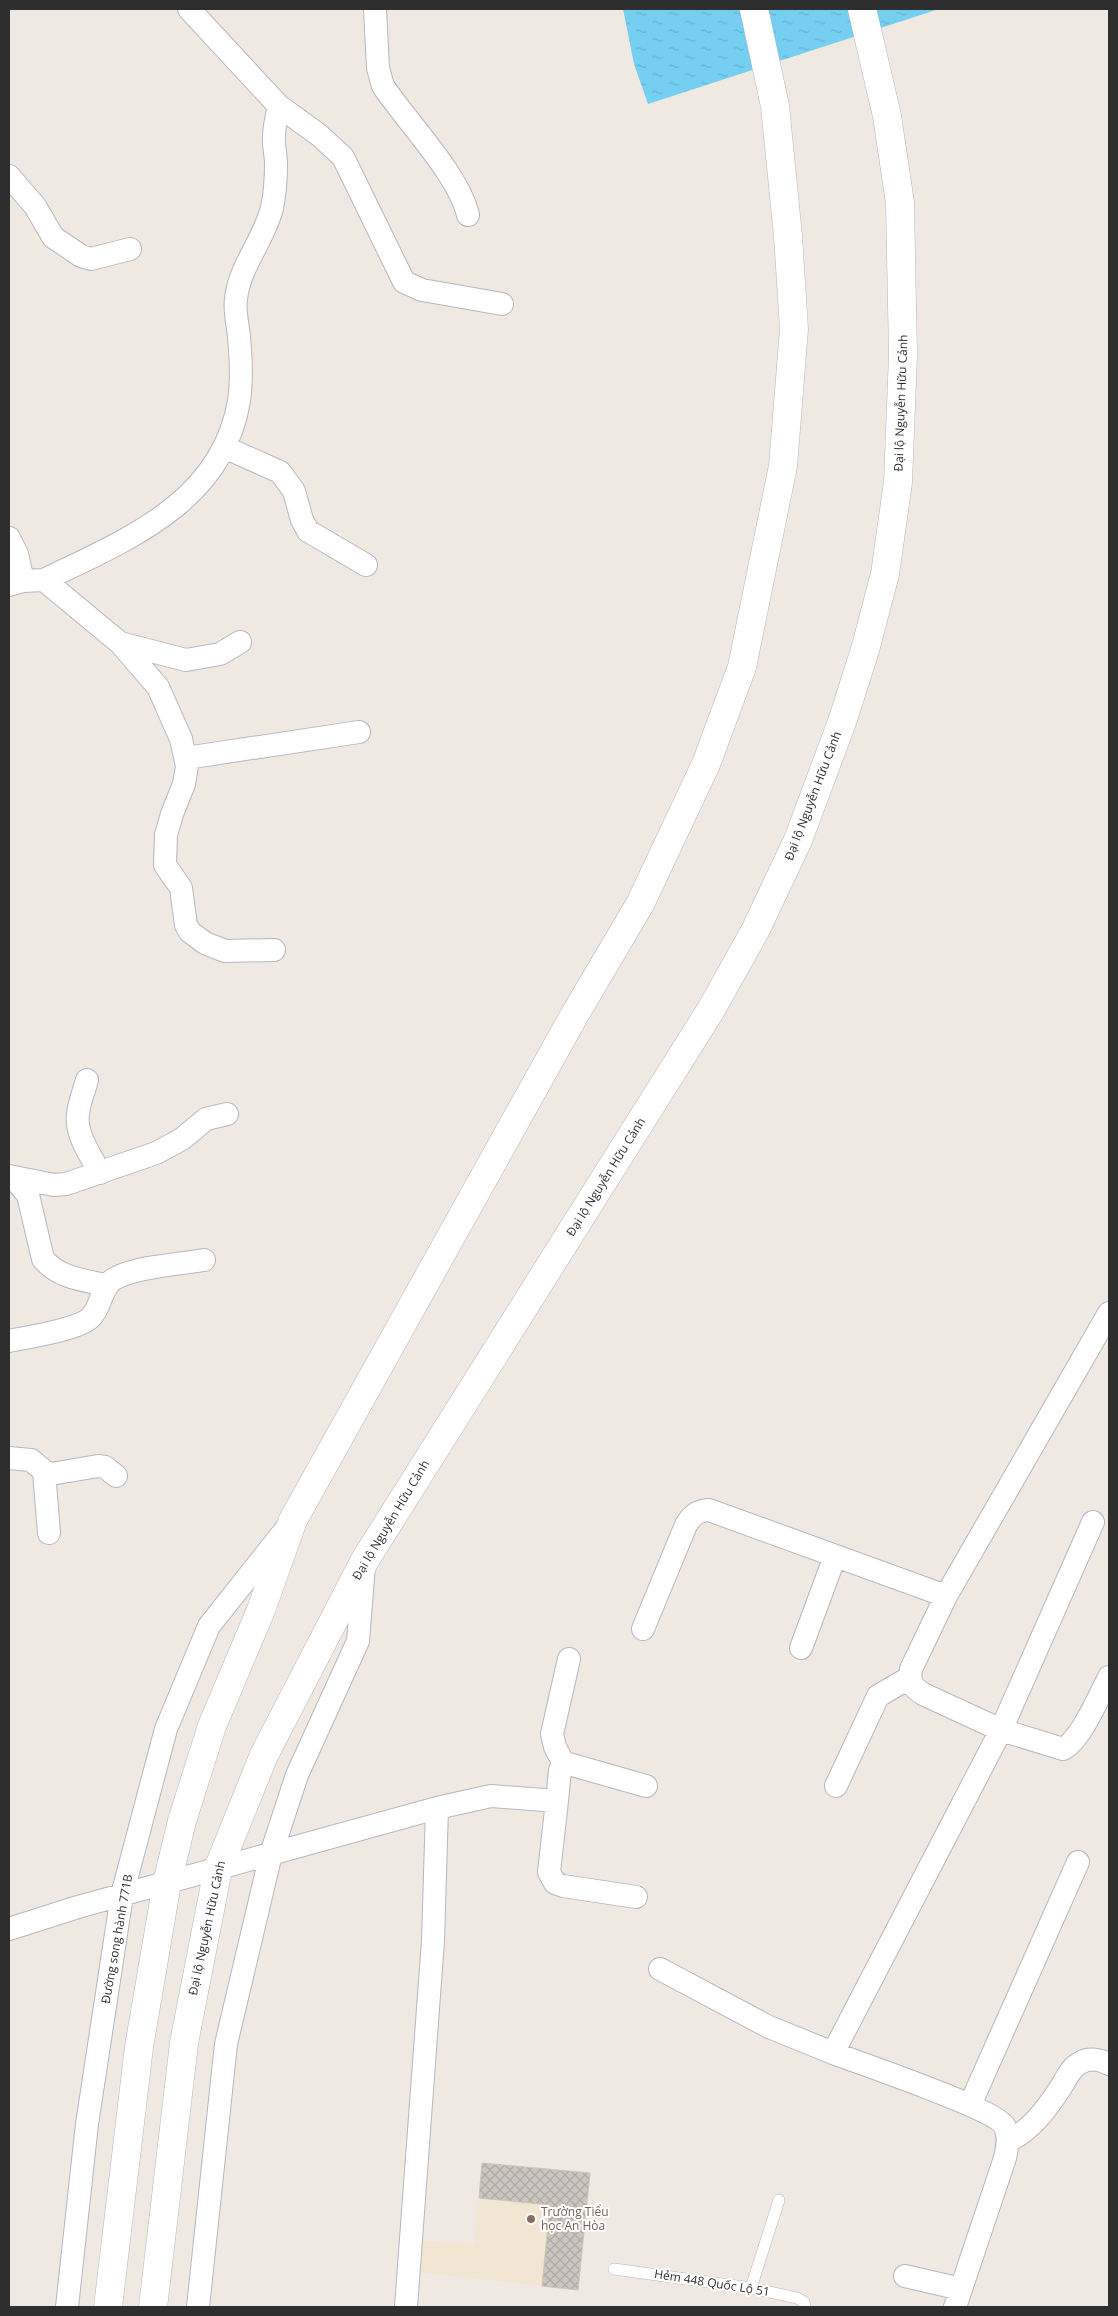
<svg xmlns="http://www.w3.org/2000/svg" width="1118" height="2316" font-family="'Open Sans',sans-serif">
<style>
.education{fill:#f0e6d1}
.water{fill:url(#water-ripples)}
.building{fill:url(#building-cross-hatch);stroke:#cbc5ba}
.lines{fill:none;stroke-linecap:round;stroke-linejoin:round}
.lane-casing{stroke:#b4b7c1;stroke-width:12}
.street-casing{stroke:#b4b7c1;stroke-width:24}
.secondary-casing{stroke:#b4b7c1;stroke-width:29}
.lane{stroke:#fff;stroke-width:11}
.street{stroke:#fff;stroke-width:22}
.secondary{stroke:#fff;stroke-width:28}
.education-dot{fill:#8d6e63;stroke:#fff;stroke-width:2}
.labels{text-anchor:middle;stroke-width:4;stroke-linejoin:round;paint-order:stroke}
.street-label{font-size:12px;fill:#2e2e2e;stroke:#fff}
.education-label{font-size:12px;fill:#785e54;stroke:#fff;text-anchor:start}
</style>
<defs>
<pattern id="water-ripples" width="26" height="14" patternUnits="userSpaceOnUse" patternTransform="scale(1.25)"><rect width="26" height="14" fill="#75cff0"/><path d="M2 4q2-2 4 0t4 0M15 11q2-2 4 0t4 0" fill="none" stroke="#66b2ce"/></pattern>
<pattern id="building-cross-hatch" width="8" height="8" patternUnits="userSpaceOnUse" patternTransform="scale(1.25)"><rect width="8" height="8" fill="#cbc7bf"/><path d="M0 0l8 8M0 8l8-8" fill="none" stroke="#afaba4"/></pattern>
</defs>
<rect width="100%" height="100%" fill="#efe9e1"/>
<path class="education" d="M482,2163L590,2173L578,2290L416,2272L418,2240L474,2245Z"/>
<path class="water" d="M623,9H939L648,104L634,64Z"/>
<path class="building" d="M482,2163L590,2173L578,2290L542,2286L550,2205L479,2198Z"/>
<g class="lines">
<g class="lane-casing">
<path id="lane" d="M614,2269L751,2288L797,2298L804,2302L805,2307
M751,2288L779,2200"/>
</g>
<g class="street-casing">
<path id="street" d="M189,9L279,106L319,135L343,157L404,282L422,290L502,304
M375,9L378,68L383,86C407,122 459,175 468,215
M9,176L35,206L53,237L81,256L91,259L130,249
M224,447L280,472L294,491L302,520L308,531L366,565
M9,538L17,554L23,581
M44,580C126,540 222,503 239,401C242,380 241,358 239,337C238,325 234,311 236,299C239,267 264,240 272,208C275,194 276,176 276,163C276,154 273,145 274,136C274,126 277,116 279,106
M9,585L23,581L44,580L120,643L158,687L181,739L187,766L184,784L172,814L166,835L165,865L181,888L186,925L190,932L205,943L225,951L274,950
M120,643L186,660L220,654L240,642
M186,758L359,732
M87,1080C84,1091 79,1103 78,1114C75,1134 91,1156 100,1173
M9,1176L54,1185L66,1184L156,1153L182,1139L206,1119L227,1114
M13,1177L28,1195L43,1259C59,1278 83,1280 106,1285
M1109,1313L946,1596L911,1669C909,1682 912,1687 923,1694L1001,1730L1063,1749C1081,1740 1099,1696 1109,1677
M9,1341C28,1337 77,1330 90,1318C102,1307 100,1288 114,1279C134,1267 180,1264 204,1260
M9,1458L31,1460L44,1471L51,1474L98,1466L105,1467L116,1476
M44,1471L49,1533
M643,1629L686,1525C692,1515 697,1511 709,1510L946,1596
M801,1648L835,1556
M565,1766L555,1747L552,1734L569,1659
M836,1786L878,1696L909,1678
M557,1801L560,1770L569,1764L646,1786
M9,1929L78,1907L437,1808L491,1796L557,1801L549,1872L555,1883L563,1886L636,1897
M660,1969L769,2027L833,2053
M970,2105L1078,1862
M1008,2141C1031,2131 1048,2107 1061,2087C1067,2078 1070,2068 1080,2063C1089,2057 1101,2060 1109,2064
M905,2276L961,2289
M67,2307L87,2124L122,1895L166,1729L209,1626L286,1529
M198,2307L226,2044L271,1854L297,1775L358,1641L364,1565
M406,2307L433,1941L437,1808
M955,2307L1005,2158C1007,2148 1010,2137 1005,2127C996,2109 859,2063 833,2053L1001,1730L1093,1522"/>
</g>
<g class="secondary-casing">
<path id="secondary" d="M108,2307L139,2047L167,1883L182,1821L212,1726L261,1610L293,1520L575,1014L640,904L706,764L742,667L783,466L794,329L788,236L775,106L754,9
M153,2307L184,2043L218,1869L264,1755L365,1560L712,1008L756,929L798,840L842,722L865,650L885,574L898,482L903,355L900,203L887,116L862,9"/>
</g>
<use href="#lane" class="lane"/>
<use href="#street" class="street"/>
<use href="#secondary" class="secondary"/>
</g>
<circle class="education-dot" cx="531" cy="2219" r="5"/>
<g class="labels">
<g class="street-label">
<text transform="translate(901 403) rotate(-88)" y="4">Đại lộ Nguyễn Hữu Cảnh</text>
<text transform="translate(813 796) rotate(-69)" y="4">Đại lộ Nguyễn Hữu Cảnh</text>
<text transform="translate(606 1177) rotate(-58)" y="4">Đại lộ Nguyễn Hữu Cảnh</text>
<text transform="translate(391 1520) rotate(-59)" y="4">Đại lộ Nguyễn Hữu Cảnh</text>
<text transform="translate(207 1928) rotate(-78)" y="4">Đại lộ Nguyễn Hữu Cảnh</text>
<text transform="translate(117 1939) rotate(-80)" y="4">Đường song hành 771B</text>
<text transform="translate(712 2283) rotate(9)" y="4">Hẻm 448 Quốc Lộ 51</text>
</g>
<g class="education-label">
<text x="541" y="2216">Trường Tiểu<tspan x="541" dy="14">học An Hòa</tspan></text>
</g>
</g>
<rect width="1118" height="2316" fill="none" stroke="#2e2e2e" stroke-width="20"/>
</svg>
